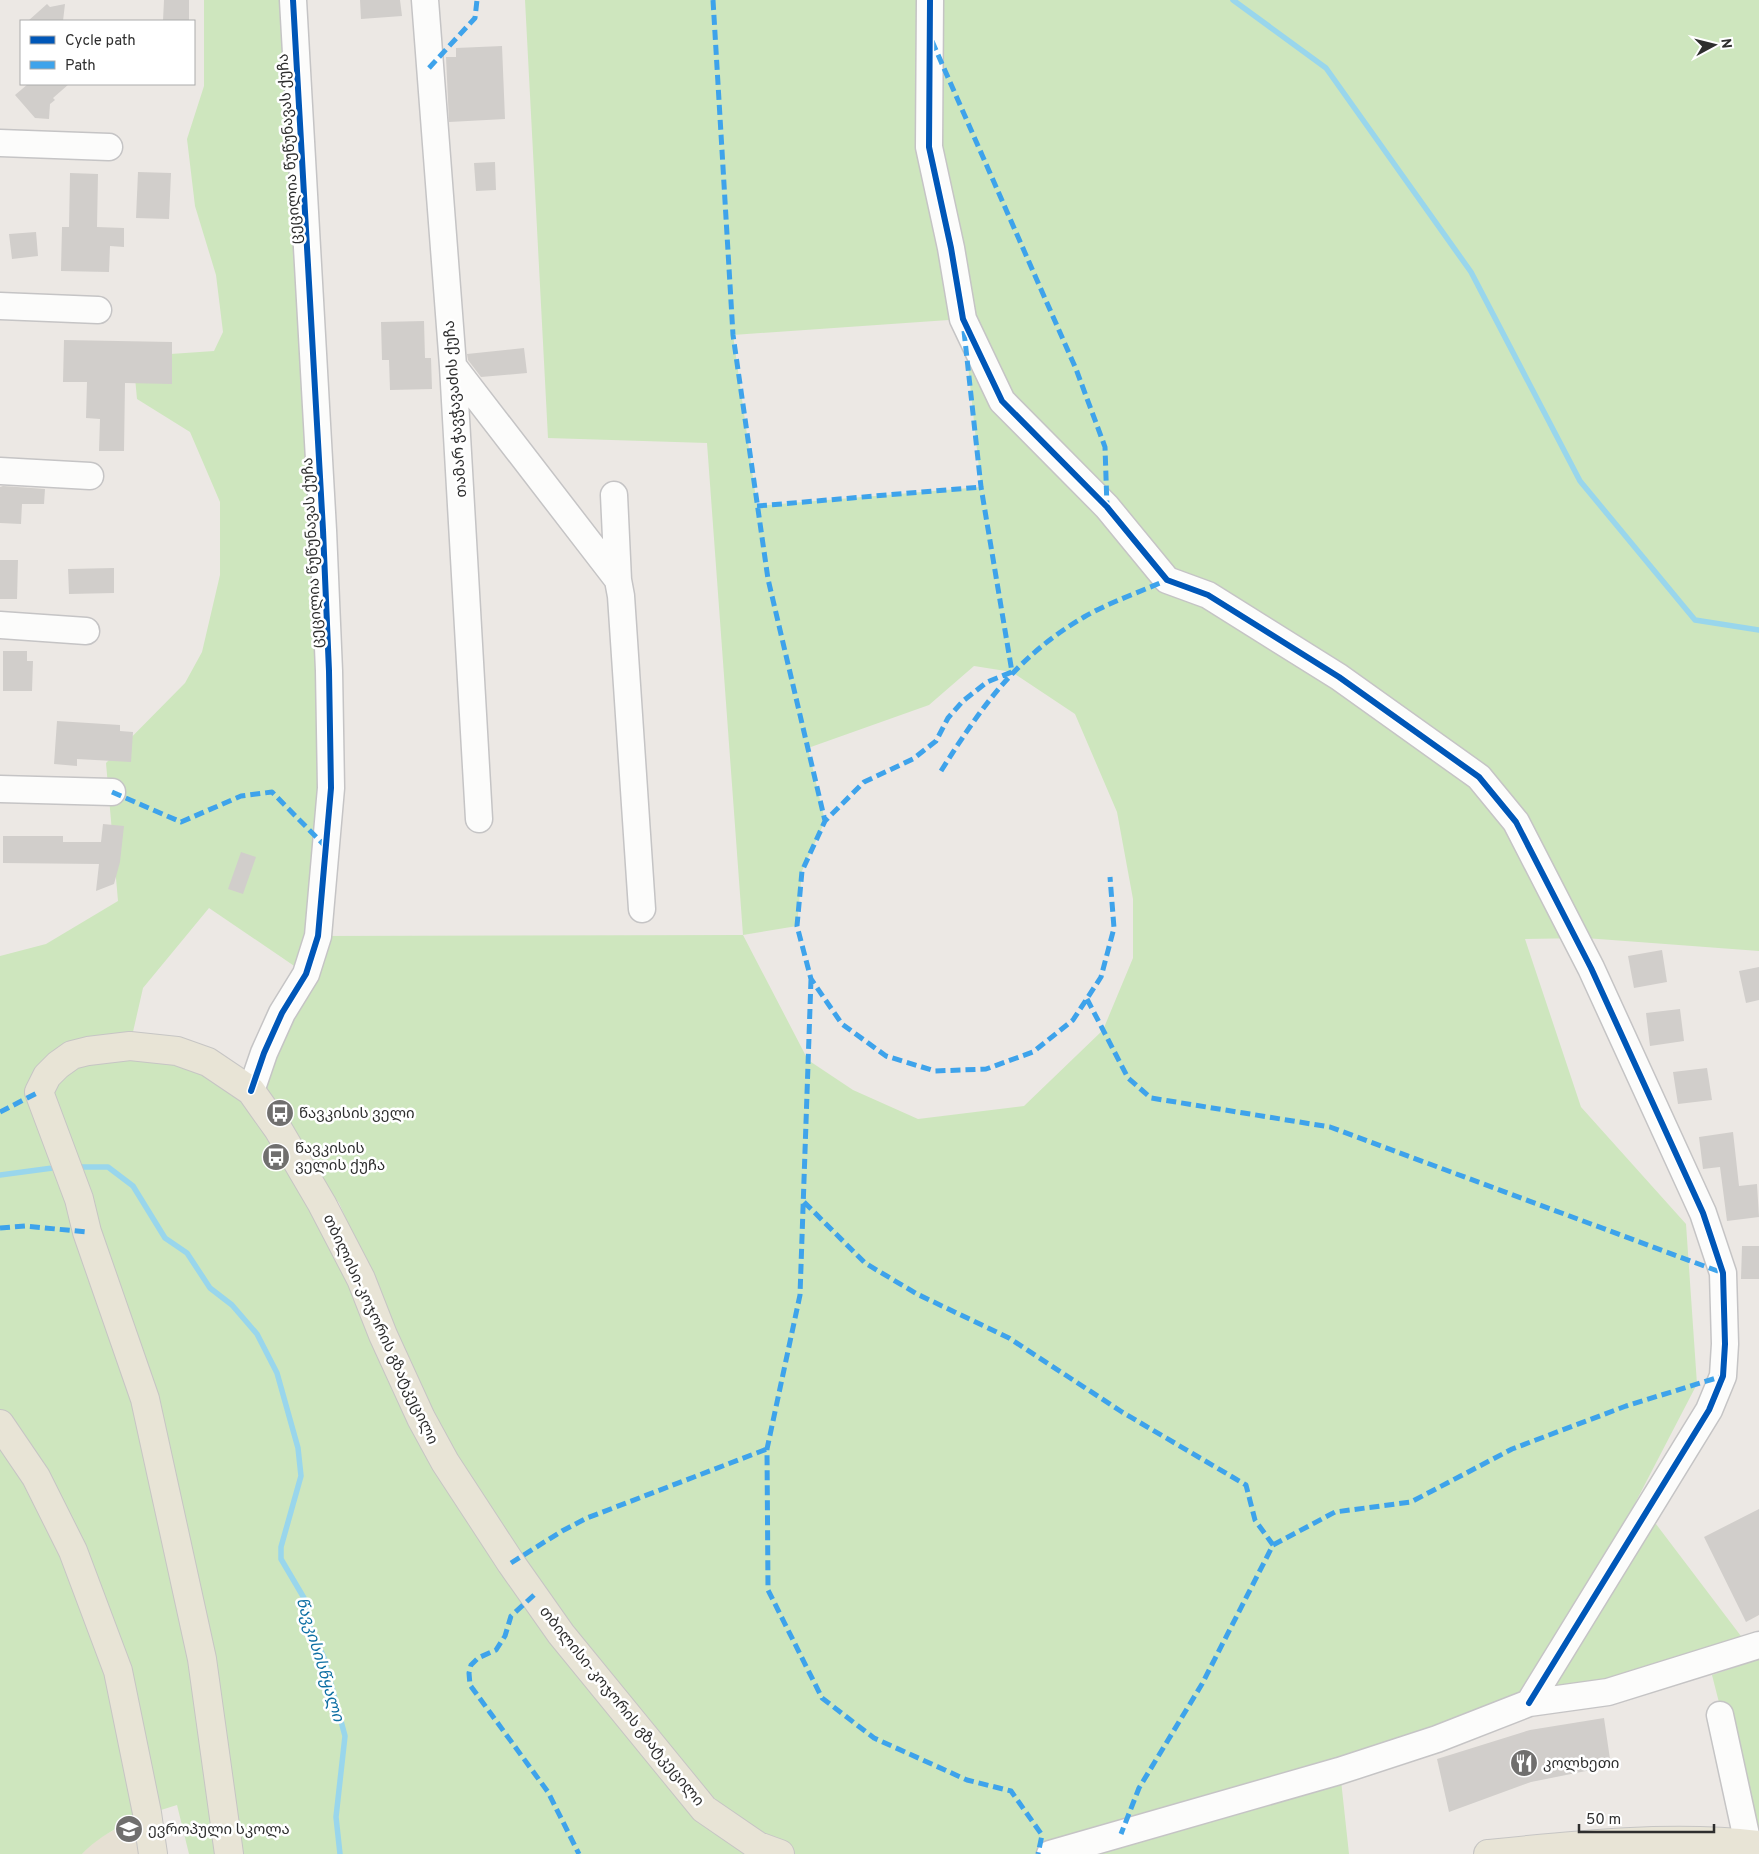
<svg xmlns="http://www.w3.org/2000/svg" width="1759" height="1854" font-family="Overpass,'Noto Sans Georgian',sans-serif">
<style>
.education{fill:#e6e0d3}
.green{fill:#cee6be;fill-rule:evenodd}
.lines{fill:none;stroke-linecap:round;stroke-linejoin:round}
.stream{stroke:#99d6ec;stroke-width:5.5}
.building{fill:#d1cecb}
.minor-casing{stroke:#c5c4c5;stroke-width:29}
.major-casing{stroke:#c6c5c4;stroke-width:30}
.minor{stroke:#fcfcfb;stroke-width:26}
.major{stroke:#e8e4d6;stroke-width:28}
.quiet{stroke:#3ea3eb;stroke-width:5;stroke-dasharray:10 5;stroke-linecap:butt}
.cycleway-casing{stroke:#fff;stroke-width:9}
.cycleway{stroke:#0057b8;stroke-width:6}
.labels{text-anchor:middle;stroke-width:5;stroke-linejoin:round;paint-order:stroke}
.street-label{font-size:15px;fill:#2e2e2e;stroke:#fff}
.poi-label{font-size:15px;fill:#2e2e2e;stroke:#fff;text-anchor:start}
.water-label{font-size:16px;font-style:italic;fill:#0d6fa3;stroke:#fff}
</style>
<rect width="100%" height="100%" fill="#ece8e4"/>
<path class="education" d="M140,1816L145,1854H82L94,1841Z"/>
<path class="green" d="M204,0H293L319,433L318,936L743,935L707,443L548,438L525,0H1759V951L1585,938L1525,939L1581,1107L1686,1224L1697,1384L1631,1511L1656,1524L1750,1648L1340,1771L1349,1854H189L177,1805C143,1815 107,1828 82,1854H0V956L46,944L118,901L106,763L185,683L202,652L220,575V502L190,432L137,399L134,367L156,355L214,351L223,332L216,275L195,206L187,139L204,86ZM963,319L981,487L757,506L733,335ZM974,666L1012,672L1075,714L1117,812L1133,899V958L1103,1030L1024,1106L918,1119L853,1090L808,1060L743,935L797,926L802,871L825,821L808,748L929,705ZM209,908L306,974L251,1091L130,1045L143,988ZM268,1113L339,1203L431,1409ZM53,1129L78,1197L50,1167Z
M1759,1659V1829L1751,1828L1712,1675Z"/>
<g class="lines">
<path class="stream" d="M1233,0L1326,68L1471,272L1580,481L1695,620L1759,630
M74,1167H108L133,1186L165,1238L187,1253L210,1288L232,1305L257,1334L277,1373L298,1448L301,1476L281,1547V1559L304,1598L309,1625L324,1658L345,1736L336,1817L340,1854
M0,1175L60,1167"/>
</g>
<path class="building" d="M164,0H189V21H163Z
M360,0H400L402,16L361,19Z
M47,4L50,7L65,4L63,21H28Z
M502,46L505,119L449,122L446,57H456V48Z
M28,84H69L53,98L55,100L50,104L49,119L35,118L15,95Z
M495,162L496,190L476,191L474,163Z
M138,172L171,173L169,219L136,218Z
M70,173L98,174L97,227L124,228V247L110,246L109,272L61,271L62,227H69Z
M36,232L38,256L12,259L9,234Z
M424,321L425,358H431L432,389L390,390L389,360H382L381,322Z
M64,340L172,342V384L125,383L124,451H99L100,419L86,418L87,382H63Z
M524,348L527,373L481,377L468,360L467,354Z
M3,486L45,489L44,504H22L21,524L0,523V487Z
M0,560H18L17,599H0Z
M114,568V593L69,594L68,569Z
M3,651H27V661H33L32,691H3Z
M57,721L120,725V731L133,732L131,762L77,759V766L54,764Z
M103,824L124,826L120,862L114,884L96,891L99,864L3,863V836H63V842H101Z
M241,852L256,857L243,894L228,889Z
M1662,950L1667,982L1634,988L1628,956Z
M1759,967V1000L1746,1003L1739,971Z
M1680,1009L1684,1041L1650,1046L1646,1013Z
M1707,1068L1712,1100L1678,1104L1673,1072Z
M1733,1132L1739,1186L1757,1184L1759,1217L1727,1221L1720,1167L1703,1169L1699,1137Z
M1742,1246H1759V1279H1741Z
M1759,1509V1615L1746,1622L1704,1537Z
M1604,1718L1611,1766L1531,1782L1449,1812L1437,1759L1530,1730Z"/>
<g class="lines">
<g class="minor-casing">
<path id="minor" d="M425,0L453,366L479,819
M930,0L929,147L951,248L963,319L1002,401L1107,507L1167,580L1208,595L1339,677L1479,777L1516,822L1591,968L1703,1213L1723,1273L1725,1344L1723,1376L1709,1410L1529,1703
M0,143L109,147
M0,306L98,310
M453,366L618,580L621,596L642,909
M0,471L90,476
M614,495L618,580
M0,625L86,631
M0,789L112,792
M251,1091L264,1053L282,1013L306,974L318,936L331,788L329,671L323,530L293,0
M1720,1715L1748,1844
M1050,1854L1339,1771L1437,1739L1529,1703L1608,1692L1759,1645"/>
</g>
<g class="major-casing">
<path id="major" d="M0,1424L36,1477L73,1551L118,1671L147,1813L153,1854
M229,1854L202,1659L145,1399L87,1232L79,1199L39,1092L47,1076L58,1065L72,1055L88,1051L130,1046L177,1051L208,1062L251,1091L278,1129L322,1204L361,1279L383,1335L421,1418L445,1462L511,1563L561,1634L704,1809L758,1846L780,1854
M1488,1854C1576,1845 1671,1835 1759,1845"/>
</g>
<use href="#minor" class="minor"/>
<use href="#major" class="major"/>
<path class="quiet" d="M713,0L733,335L768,579L825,821
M932,41L1076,369L1105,447L1107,507
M429,68L475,18L477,0
M964,331L981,487L1012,672L987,682L963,701L948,718L936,741L913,759L864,782L825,821L802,871L797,926L811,979L842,1024L886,1056L935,1071L986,1069L1033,1052L1073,1020L1101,977L1114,928L1110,877
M757,506L981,487
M941,771C982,706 1016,657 1084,617C1110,602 1140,592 1167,580
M112,792L181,822L241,796L272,792L325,846
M811,979L800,1295L767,1449L768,1590L822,1698L874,1738L967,1780L1011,1791L1042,1835L1038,1854
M1087,999L1128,1078L1151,1098L1330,1127L1723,1273
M0,1112L39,1092
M804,1202L865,1263L917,1294L1009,1338L1122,1412L1246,1485L1255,1520L1273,1545L1202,1684L1139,1788L1121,1834
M0,1228L25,1226L87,1232
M1273,1545L1335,1512L1411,1502L1512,1449L1626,1406L1723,1376
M511,1563L562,1531L587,1518L767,1449
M534,1595L511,1616L505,1636L496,1650L478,1658L471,1665L469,1673L470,1685L548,1792L579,1854"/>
<g class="cycleway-casing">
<path id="cycleway" d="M930,0L929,147L951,248L963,319L1002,401L1107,507L1167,580L1208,595L1339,677L1479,777L1516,822L1591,968L1703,1213L1723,1273L1725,1344L1723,1376L1709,1410L1529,1703
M251,1091L264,1053L282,1013L306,974L318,936L331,788L329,671L323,530L293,0"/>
</g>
<use href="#cycleway" class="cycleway"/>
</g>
<defs>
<g id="bus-disc" transform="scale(1.4375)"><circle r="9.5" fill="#706f6e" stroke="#fff"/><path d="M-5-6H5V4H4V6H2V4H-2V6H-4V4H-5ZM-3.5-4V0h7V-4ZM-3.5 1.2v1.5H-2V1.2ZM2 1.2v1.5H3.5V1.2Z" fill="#fff"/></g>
<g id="restaurant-disc" transform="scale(1.4375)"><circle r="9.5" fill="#706f6e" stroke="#fff"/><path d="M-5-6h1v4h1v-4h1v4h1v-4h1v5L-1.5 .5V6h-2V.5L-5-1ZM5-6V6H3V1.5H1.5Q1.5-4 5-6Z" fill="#fff"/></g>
<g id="school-disc" transform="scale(1.4375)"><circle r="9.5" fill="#706f6e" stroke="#fff"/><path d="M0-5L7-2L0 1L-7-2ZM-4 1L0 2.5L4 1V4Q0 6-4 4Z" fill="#fff"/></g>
</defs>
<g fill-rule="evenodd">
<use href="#bus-disc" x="280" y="1113"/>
<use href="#bus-disc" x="276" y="1157"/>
<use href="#restaurant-disc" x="1524" y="1763"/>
<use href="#school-disc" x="129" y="1829"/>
</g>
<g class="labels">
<g class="street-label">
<text transform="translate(289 149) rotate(-94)" y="5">ცეცილია წუწუნავას ქუჩა</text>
<text transform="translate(455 409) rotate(-94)" y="5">თამარ ჭავჭავაძის ქუჩა</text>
<text transform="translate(312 553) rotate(-93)" y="5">ცეცილია წუწუნავას ქუჩა</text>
<text transform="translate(381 1329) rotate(65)" y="5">თბილისი-კოჯორის გზატკეცილი</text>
<text transform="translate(622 1706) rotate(51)" y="5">თბილისი-კოჯორის გზატკეცილი</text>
</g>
<g class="poi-label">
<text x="299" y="1118">წავკისის ველი</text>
<text x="295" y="1153">წავკისის<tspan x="295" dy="17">ველის ქუჩა</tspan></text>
<text x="1543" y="1768">კოლხეთი</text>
<text x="148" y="1834">ევროპული სკოლა</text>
</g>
<g class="water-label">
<text transform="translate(321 1659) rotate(73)" y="6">წავკისისწყალი</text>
</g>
</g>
<rect x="20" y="20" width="175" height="65" fill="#ffffff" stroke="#ababab"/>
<rect x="30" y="36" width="25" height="8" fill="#0057b8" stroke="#ababab"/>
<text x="65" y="45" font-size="15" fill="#2e2e2e">Cycle path</text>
<rect x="30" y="61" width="25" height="8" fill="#3ea3eb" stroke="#ababab"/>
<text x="65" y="70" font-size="15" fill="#2e2e2e">Path</text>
<g transform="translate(1714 45) rotate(83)" stroke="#ffffff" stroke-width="4" paint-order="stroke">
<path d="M0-4L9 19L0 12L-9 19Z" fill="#2e2e2e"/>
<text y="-8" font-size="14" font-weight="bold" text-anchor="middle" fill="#2e2e2e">N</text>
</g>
<path d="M1579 1824v8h135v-8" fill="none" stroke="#2e2e2e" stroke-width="2.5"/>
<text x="1586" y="1824" font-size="15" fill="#2e2e2e" stroke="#ffffff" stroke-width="4" paint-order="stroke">50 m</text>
</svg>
